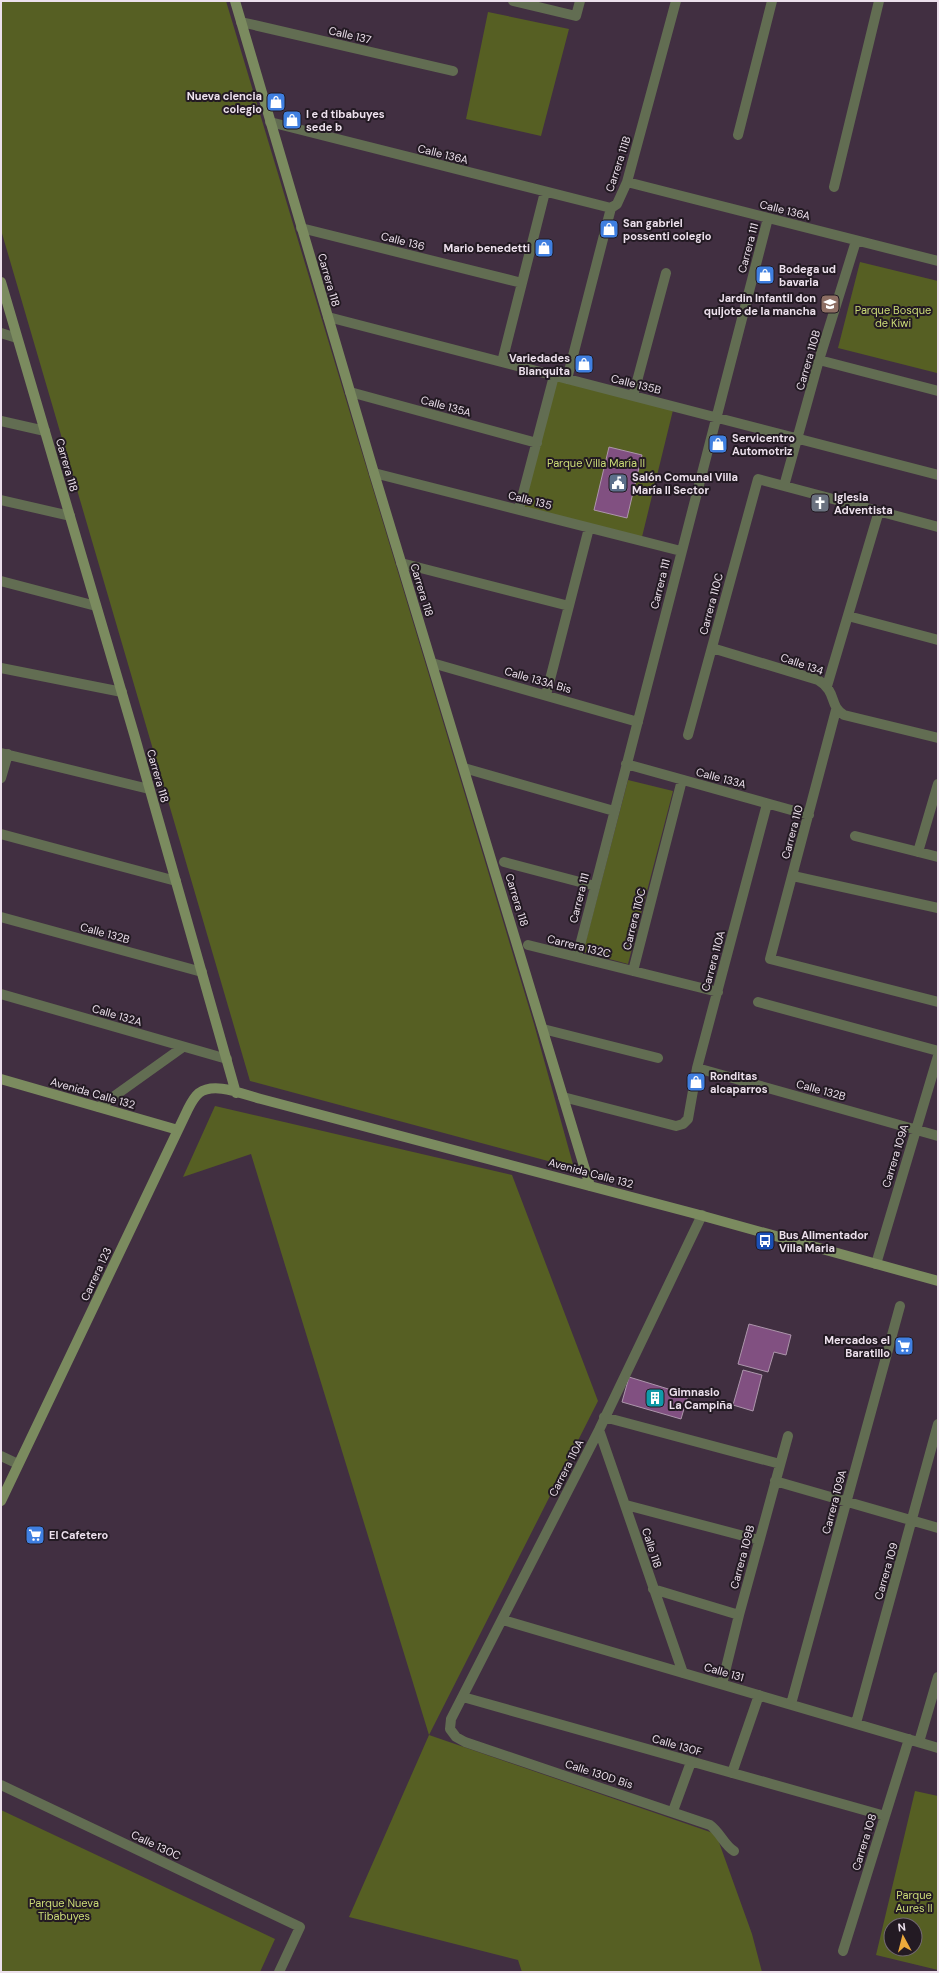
<svg xmlns="http://www.w3.org/2000/svg" width="939" height="1973" font-family="'DM Sans',sans-serif">
<style>
.green{fill:#565f23;fill-rule:evenodd}
.building{fill:#815081;stroke:#ad96ac}
.lines{fill:none;stroke-linecap:round;stroke-linejoin:round}
.street{stroke:#626d52;stroke-width:10}
.secondary{stroke:#7b8b5f;stroke-width:10}
.labels{text-anchor:middle;stroke-width:4;stroke-linejoin:round;paint-order:stroke}
.street-label{font-size:11px;fill:#ece0ec;stroke:#231a23}
.poi-label{font-size:11px;font-weight:bold;fill:#ece0ec;stroke:#231a23;text-anchor:start}
.park-label{font-size:11px;fill:#cbdb77;stroke:#231a23}
</style>
<rect width="100%" height="100%" fill="#412f41"/>
<path class="green" d="M1,1H226L534,1024L574,1168L250,1081L1,230Z
M488,12L569,29L541,136L466,119Z
M860,262L938,281L937,373L838,348Z
M554,376L674,406L641,541L519,509Z
M628,780L673,791L628,964L583,952Z
M215,1106L512,1175L598,1401L429,1735L716,1834L752,1934L762,1972H522L518,1960L349,1917L429,1735L251,1154L183,1177Z
M915,1791L938,1796V1970L876,1955ZM891,1925H915V1949H891Z
M1,1810L275,1939L260,1972H1Z"/>
<path class="building" d="M609,447L642,455L627,518L594,510Z
M749,1324L791,1335L786,1355L774,1352L768,1372L738,1364Z
M743,1370L762,1375L753,1411L733,1405Z
M629,1377L688,1395L681,1419L622,1402Z"/>
<g class="lines">
<path class="street" d="M513,1L576,16L580,1
M241,22L453,71
M270,122L611,208
M738,135L772,1
M627,182L938,261
M834,187L879,1
M301,228L522,283
M328,317L938,475
M1,333L17,338
M819,360L938,391
M502,362L545,192
M567,379L611,208L617,204L627,182L676,1
M350,392L537,443
M633,396L666,273
M1,421L45,431
M374,473L681,551
M784,486L819,360L856,241
M1,500L70,516
M519,509L554,376
M401,563L569,606
M1,581L96,606
M848,616L938,640
M712,648L818,680C838,692 828,705 844,715L938,738
M432,663L638,722
M1,668L122,692
M827,686L879,511
M546,695L589,528
M836,710L770,959L938,1002
M688,735L758,479L938,527
M1,753L149,789
M626,764L809,815
M464,768L614,811
M1,778L8,754
M1,834L176,881
M855,836L938,857
M918,852L938,784
M504,862L595,886
M793,876L938,908
M1,917L202,972
M528,945L718,992
M577,957L768,218
M633,971L682,780
M1,994L227,1059
M758,1002L938,1051
M543,1029L658,1058
M697,1068L938,1136
M563,1097L676,1126L683,1124L688,1119L697,1068L767,804
M99,1107L183,1047
M702,1215L599,1430L451,1719L450,1729L456,1737L465,1742L710,1825C720,1832 724,1845 734,1851
M876,1264L938,1056
M604,1417L780,1464
M599,1430L683,1673
M1,1456L18,1464
M775,1481L938,1528
M626,1505L759,1540
M653,1589L739,1615
M503,1620L938,1748
M722,1684L739,1615L788,1436
M463,1697L885,1816
M791,1704L900,1306
M856,1723L938,1424
M919,1742L938,1677
M732,1773L759,1695
M1,1785L300,1927L279,1972
M673,1811L691,1762
M843,1951L909,1739"/>
<path class="secondary" d="M235,1L374,473L590,1186
M1,282L134,734L236,1093
M1,1079L178,1130
M1,1501L188,1109C191,1103 194,1097 199,1093C215,1081 244,1095 261,1099L696,1214L938,1281"/>
</g>
<defs>
<g id="shop-square" transform="scale(1)"><rect x="-9" y="-9" width="18" height="18" rx="4" fill="#3f7fe0" stroke="#231a23"/><path d="M-5-2.5h2.3a2.7 3.5 0 0 1 5.4 0H5L5.5 6h-11ZM-1.5-2.5h3a1.5 2.3 0 0 0-3 0Z" fill="#fff"/></g>
<g id="school-square" transform="scale(1)"><rect x="-9" y="-9" width="18" height="18" rx="4" fill="#8d6e63" stroke="#231a23"/><path d="M0-5L7-2L0 1L-7-2ZM-4 1L0 2.5L4 1V4Q0 6-4 4Z" fill="#fff"/></g>
<g id="civic-square" transform="scale(1)"><rect x="-9" y="-9" width="18" height="18" rx="4" fill="#5c6f8a" stroke="#231a23"/><path d="M-.6-6.5H3V-4.5H.6V-3L4-1V1h2V6H-6V1h2V-1L-.6-3ZM-1.2 2.5V6h2.4V2.5Z" fill="#fff"/></g>
<g id="church-square" transform="scale(1)"><rect x="-9" y="-9" width="18" height="18" rx="4" fill="#6b7280" stroke="#231a23"/><path d="M-1.2-6h2.4v3.5h3.3v2.4h-3.3V6h-2.4V-.1h-3.3v-2.4h3.3Z" fill="#fff"/></g>
<g id="bus-square" transform="scale(1)"><rect x="-9" y="-9" width="18" height="18" rx="4" fill="#1a4fb4" stroke="#231a23"/><path d="M-5-6H5V4H4V6H2V4H-2V6H-4V4H-5ZM-3.5-4V0h7V-4ZM-3.5 1.2v1.5H-2V1.2ZM2 1.2v1.5H3.5V1.2Z" fill="#fff"/></g>
<g id="supermarket-square" transform="scale(1)"><rect x="-9" y="-9" width="18" height="18" rx="4" fill="#3f7fe0" stroke="#231a23"/><path d="M-6-5.5h2.5l.6 2H6L4.5 2H-2.5L-4.4-4H-6ZM-1.5 3.2a1.3 1.3 0 1 0 .1 0ZM3 3.2a1.3 1.3 0 1 0 .1 0Z" fill="#fff"/></g>
<g id="building-square" transform="scale(1)"><rect x="-9" y="-9" width="18" height="18" rx="4" fill="#0f9aa8" stroke="#231a23"/><path d="M-4-6H4V6H1V3H-1V6H-4ZM-2.5-4.3h1.7v1.8h-1.7ZM.8-4.3h1.7v1.8H.8ZM-2.5-1h1.7V.8h-1.7ZM.8-1h1.7V.8H.8Z" fill="#fff"/></g>
</defs>
<g fill-rule="evenodd">
<use href="#shop-square" x="276" y="102"/>
<use href="#shop-square" x="292" y="120"/>
<use href="#shop-square" x="609" y="229"/>
<use href="#shop-square" x="544" y="248"/>
<use href="#shop-square" x="765" y="275"/>
<use href="#school-square" x="830" y="304"/>
<use href="#shop-square" x="584" y="364"/>
<use href="#shop-square" x="718" y="444"/>
<use href="#civic-square" x="618" y="483"/>
<use href="#church-square" x="820" y="503"/>
<use href="#shop-square" x="696" y="1082"/>
<use href="#bus-square" x="765" y="1241"/>
<use href="#supermarket-square" x="904" y="1346"/>
<use href="#building-square" x="655" y="1398"/>
<use href="#supermarket-square" x="35" y="1535"/>
</g>
<g class="labels">
<g class="street-label">
<text transform="translate(350 35) rotate(13)" y="4">Calle 137</text>
<text transform="translate(443 154) rotate(14)" y="4">Calle 136A</text>
<text transform="translate(618 164) rotate(-72)" y="4">Carrera 111B</text>
<text transform="translate(785 210) rotate(14)" y="4">Calle 136A</text>
<text transform="translate(403 241) rotate(14)" y="4">Calle 136</text>
<text transform="translate(748 248) rotate(-75)" y="4">Carrera 111</text>
<text transform="translate(329 280) rotate(74)" y="4">Carrera 118</text>
<text transform="translate(808 360) rotate(-74)" y="4">Carrera 110B</text>
<text transform="translate(636 384) rotate(14)" y="4">Calle 135B</text>
<text transform="translate(446 406) rotate(15)" y="4">Calle 135A</text>
<text transform="translate(67 465) rotate(74)" y="4">Carrera 118</text>
<text transform="translate(530 500) rotate(14)" y="4">Calle 135</text>
<text transform="translate(660 584) rotate(-76)" y="4">Carrera 111</text>
<text transform="translate(422 590) rotate(73)" y="4">Carrera 118</text>
<text transform="translate(711 604) rotate(-75)" y="4">Carrera 110C</text>
<text transform="translate(802 664) rotate(19)" y="4">Calle 134</text>
<text transform="translate(538 680) rotate(16)" y="4">Calle 133A Bis</text>
<text transform="translate(158 776) rotate(74)" y="4">Carrera 118</text>
<text transform="translate(721 778) rotate(15)" y="4">Calle 133A</text>
<text transform="translate(792 832) rotate(-75)" y="4">Carrera 110</text>
<text transform="translate(579 898) rotate(-76)" y="4">Carrera 111</text>
<text transform="translate(517 900) rotate(73)" y="4">Carrera 118</text>
<text transform="translate(634 919) rotate(-76)" y="4">Carrera 110C</text>
<text transform="translate(105 933) rotate(15)" y="4">Calle 132B</text>
<text transform="translate(579 946) rotate(14)" y="4">Carrera 132C</text>
<text transform="translate(713 961) rotate(-75)" y="4">Carrera 110A</text>
<text transform="translate(117 1015) rotate(16)" y="4">Calle 132A</text>
<text transform="translate(821 1090) rotate(15)" y="4">Calle 132B</text>
<text transform="translate(93 1093) rotate(16)" y="4">Avenida Calle 132</text>
<text transform="translate(895 1156) rotate(-73)" y="4">Carrera 109A</text>
<text transform="translate(591 1173) rotate(15)" y="4">Avenida Calle 132</text>
<text transform="translate(96 1274) rotate(-65)" y="4">Carrera 123</text>
<text transform="translate(566 1468) rotate(-63)" y="4">Carrera 110A</text>
<text transform="translate(834 1502) rotate(-75)" y="4">Carrera 109A</text>
<text transform="translate(652 1548) rotate(72)" y="4">Calle 118</text>
<text transform="translate(742 1557) rotate(-75)" y="4">Carrera 109B</text>
<text transform="translate(886 1571) rotate(-74)" y="4">Carrera 109</text>
<text transform="translate(724 1672) rotate(16)" y="4">Calle 131</text>
<text transform="translate(677 1745) rotate(16)" y="4">Calle 130F</text>
<text transform="translate(599 1774) rotate(18)" y="4">Calle 130D Bis</text>
<text transform="translate(864 1842) rotate(-73)" y="4">Carrera 108</text>
<text transform="translate(156 1845) rotate(25)" y="4">Calle 130C</text>
</g>
<g class="poi-label">
<text x="262" y="100" text-anchor="end">Nueva ciencia<tspan x="262" dy="13">colegio</tspan></text>
<text x="306" y="118">I e d tibabuyes<tspan x="306" dy="13">sede b</tspan></text>
<text x="623" y="227">San gabriel<tspan x="623" dy="13">possenti colegio</tspan></text>
<text x="530" y="252" text-anchor="end">Mario benedetti</text>
<text x="779" y="273">Bodega ud<tspan x="779" dy="13">bavaria</tspan></text>
<text x="816" y="302" text-anchor="end">Jardin Infantil don<tspan x="816" dy="13">quijote de la mancha</tspan></text>
<text x="570" y="362" text-anchor="end">Variedades<tspan x="570" dy="13">Blanquita</tspan></text>
<text x="732" y="442">Servicentro<tspan x="732" dy="13">Automotriz</tspan></text>
<text x="632" y="481">Salón Comunal Villa<tspan x="632" dy="13">María II Sector</tspan></text>
<text x="834" y="501">Iglesia<tspan x="834" dy="13">Adventista</tspan></text>
<text x="710" y="1080">Ronditas<tspan x="710" dy="13">alcaparros</tspan></text>
<text x="779" y="1239">Bus Alimentador<tspan x="779" dy="13">Villa Maria</tspan></text>
<text x="890" y="1344" text-anchor="end">Mercados el<tspan x="890" dy="13">Baratillo</tspan></text>
<text x="669" y="1396">Gimnasio<tspan x="669" dy="13">La Campiña</tspan></text>
<text x="49" y="1539">El Cafetero</text>
</g>
<g class="park-label">
<text x="893" y="314">Parque Bosque<tspan x="893" dy="13">de Kiwi</tspan></text>
<text x="596" y="467">Parque Villa María II</text>
<text x="914" y="1899">Parque<tspan x="914" dy="13">Aures II</tspan></text>
<text x="64" y="1907">Parque Nueva<tspan x="64" dy="13">Tibabuyes</tspan></text>
</g>
</g>
<rect width="939" height="1973" fill="none" stroke="#ece0ec" stroke-width="4"/>
<g transform="translate(903 1937) rotate(353)"><circle r="19" fill="#231a23" stroke="#736973"/>
<path d="M0-3L7 15L0 10L-7 15Z" fill="#eca93b"/>
<text y="-6" font-size="11" font-weight="bold" text-anchor="middle" fill="#ece0ec">N</text>
</g>
</svg>
